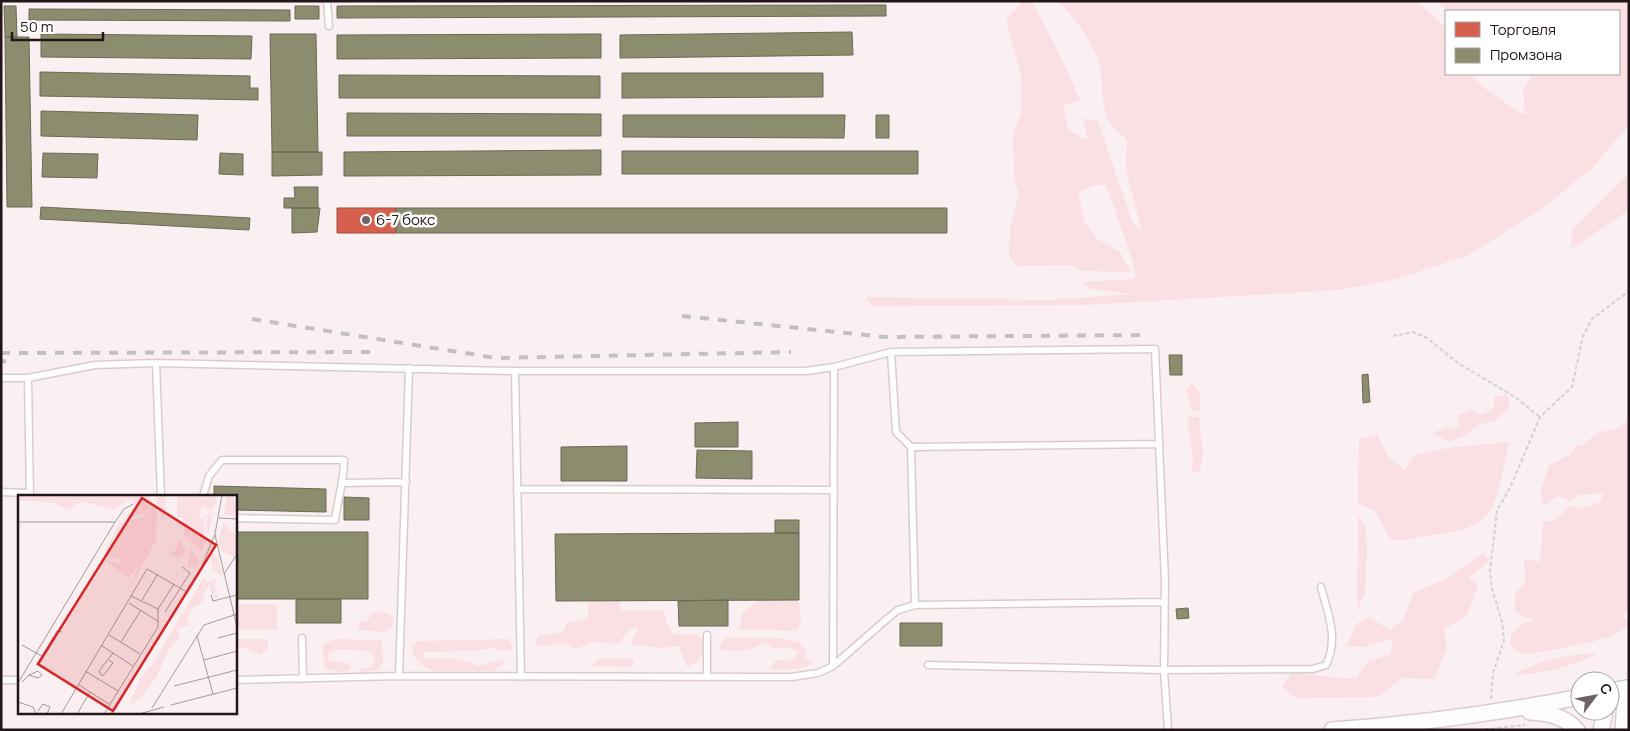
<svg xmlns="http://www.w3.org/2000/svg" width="1630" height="731" font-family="Manrope,sans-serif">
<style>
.green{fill:#fadfe3}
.shops{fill:#d6604d;stroke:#a04a3d}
.industry{fill:#8c8c6e;stroke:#6c6954}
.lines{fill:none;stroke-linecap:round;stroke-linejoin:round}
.service-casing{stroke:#d9ccce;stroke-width:9}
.tertiary-casing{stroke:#d9ccce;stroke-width:18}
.path{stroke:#d4d1d1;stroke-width:2;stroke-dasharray:4 2.5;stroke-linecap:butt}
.service{stroke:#fefdfd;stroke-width:6}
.tertiary{stroke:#fefdfd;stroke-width:15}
.rail{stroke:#c3c0c1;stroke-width:4;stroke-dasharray:9 9;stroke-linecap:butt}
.poi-dot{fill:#6e6264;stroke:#fff;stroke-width:2}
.labels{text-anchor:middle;stroke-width:5;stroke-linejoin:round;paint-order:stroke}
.poi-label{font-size:15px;fill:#231618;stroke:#fff;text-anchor:start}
.inset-road{fill:none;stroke:#a4999b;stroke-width:1}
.view{fill:#d62828;fill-opacity:0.15;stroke:#d62828;stroke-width:2.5}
.inset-edge{fill:none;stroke:#231618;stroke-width:2.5}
</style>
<rect width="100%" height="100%" fill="#faf0f2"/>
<path class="green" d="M1023,1H1031C1050,34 1066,66 1080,100L1063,106L1069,131L1088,140L1083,118L1098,121L1132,221L1142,233L1126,170L1127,140C1121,134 1111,127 1108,120C1102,104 1102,87 1101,71C1098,50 1073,11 1055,1H1417L1446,28V74H1469L1483,87L1520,113L1525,114L1523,90L1532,77L1528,74H1619V11H1448L1437,1H1629V125L1593,167L1543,208L1469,255L1397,279L1339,290L1085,305L871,306L866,297L1049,300L1132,294L1090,289L1082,282L1135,279L1134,264L1106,185H1093L1078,193L1085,223L1096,238L1120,252L1131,272L1083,271L1070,265L1017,266L1009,254L1010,227L1019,195L1014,178L1013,134L1021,112V76L1006,20Z
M1629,173V210L1571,249L1572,230Z
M1192,384L1200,394V411L1191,410L1186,389Z
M1507,395L1510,408L1493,422L1479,424L1465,436L1449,442L1432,433L1448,427L1460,428L1457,416L1472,409L1481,415L1493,409L1495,396Z
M1187,417H1199L1203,454L1200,471L1191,473L1193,462Z
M1629,421V607L1624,616L1629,625L1611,636L1589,643L1530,654L1518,652L1511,646V635L1523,623L1535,621L1515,612V595L1525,581L1524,559L1540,562L1543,522L1555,520L1570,506L1582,508L1599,503L1604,493L1579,495L1570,501L1558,496L1543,506L1540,492L1549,466L1572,453L1576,444L1581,446L1599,432L1614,430Z
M1377,434L1388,456L1405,470L1414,455L1447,448L1509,442C1495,501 1502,528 1431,535C1412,537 1411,543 1390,539L1375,511L1358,503L1359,439Z
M1358,516L1366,526L1367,553L1365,594L1357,610Z
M1483,553L1490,560L1469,578L1478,585L1467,616L1444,629L1447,648L1434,679L1402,678L1379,697L1296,698L1282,686L1292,673L1356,679L1367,662L1391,654L1392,639L1364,647L1347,646L1356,624L1369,617L1390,630L1403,619L1414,593L1447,578Z
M758,600H799L801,623L796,631L739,629L742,614Z
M588,601H619L621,611H664L667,624L674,634L698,635L707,648L696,663L687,667L679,646L660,648L630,644L639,627L628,630L619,644L593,642L576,649L564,643L540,647L535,643L539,635L563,632L567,623L588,619Z
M235,604H277V630L235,629Z
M383,611L393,616V625L386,632L358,630L359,623L368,620L372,613Z
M725,638H779L798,642L807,651L804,659L814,663L799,669H770L776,660L795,659L797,651L787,647L774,648L766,642C751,650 734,654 718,649Z
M235,639H268V648L261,655L242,647L235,650Z
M335,639L382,640L383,662L377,670L358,673L362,668L372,667L375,661L371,652L342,649L329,652L328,661L349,663L351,670L340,672L325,669L322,645Z
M509,639L513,648L506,651L492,648L474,651L422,652L425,658H454L479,666L505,659L503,665L493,671H434L424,667L413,655L412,648L418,641Z
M1598,653C1571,667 1544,674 1513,675C1540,660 1567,654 1598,653Z
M600,658L634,659L633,667L592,666Z"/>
<path class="shops" d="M337,208H396V233H337Z"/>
<path class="industry" d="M886,5V16L337,18V6Z
M4,6H16L17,37H5Z
M295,6H319V19H295Z
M29,9L290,10V21L29,20Z
M852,32L853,55L620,58V35Z
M41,34L252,36L251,59L41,57Z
M270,34H316L318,152H272Z
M601,34V58L337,59V35Z
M5,37H29L32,207H7Z
M40,72L250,76V88H258V100L40,96Z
M622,73H823V97L622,98Z
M339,75L600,76V98H339Z
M41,111L198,115L197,140L41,136Z
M347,113L601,114V136H347Z
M623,115H845L844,138L623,137Z
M876,115H889V138H876Z
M601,150V175L344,176V152Z
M622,151H918V174H622Z
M272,152H322V175L272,176Z
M43,153L98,154L97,178L42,177Z
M220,153L243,154V175L219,174Z
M294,187H318V208H284V198H295Z
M41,207L250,218L249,230L40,219Z
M292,208H320L317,232L292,233Z
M396,208H947V233H396Z
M1169,355H1182V375H1170Z
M1368,374L1370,402L1363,403L1362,375Z
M738,422V447H695V423Z
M627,446V481H561V447Z
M697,450L752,451V479L696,478Z
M214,486L326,489V512L235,510V496H214Z
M344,497L369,498V520H344Z
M775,520H799V533H775Z
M235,532H368V599H235Z
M799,533V600L556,601L555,534Z
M296,599H341V623H296Z
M728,600V626H679L678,601Z
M1188,608L1189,618L1177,619L1176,609Z
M900,623H942V646H900Z"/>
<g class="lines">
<g class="service-casing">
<path id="service" d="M327,1L329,26
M891,352L896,432L911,447L915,605
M156,363L161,496
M515,371L521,677
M1,378H28L95,365L156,363L515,371H806L834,367L891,352L1155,349L1165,581L1164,670L1168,730
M28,378L30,496
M911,447L1158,444
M344,483L406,482
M517,489L834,490
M1,492L30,493
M203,496L209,476L222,460H344C344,482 338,498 335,520L235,518
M302,638L303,679
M928,665L1164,670L1313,669L1326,665C1339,639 1328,614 1321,587
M833,666L834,367
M399,676L409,368
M707,677V635
M1,680H19
M235,680L399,676L791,677L818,673L833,666L888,618L898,610L915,605L1165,602"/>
</g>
<g class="tertiary-casing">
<path id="tertiary" d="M1610,691L1629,688
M1530,712C1548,713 1564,716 1577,730
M1332,730C1416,724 1498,713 1580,697
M1601,730L1605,711
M1623,730L1626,688"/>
</g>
<path class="path" d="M1393,336L1413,332L1427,338L1458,363L1515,397L1540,417
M1491,699L1493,673L1504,640L1502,622L1492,589L1490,571L1497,510L1510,488L1540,417L1572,387L1583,336L1592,319L1629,291
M1478,730L1525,725"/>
<use href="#service" class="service"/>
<use href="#tertiary" class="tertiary"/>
<path class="rail" d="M682,316L885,337L1148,335
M252,319L496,358L791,352
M1,353L375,352
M1,362L6,361"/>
</g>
<circle class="poi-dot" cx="366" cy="220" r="5"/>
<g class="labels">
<g class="poi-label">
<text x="376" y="225">6-7 бокс</text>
</g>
</g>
<g transform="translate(18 495)">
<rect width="219" height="219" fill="#faf0f2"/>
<path d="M0,0H131L139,18L138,45L120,78L107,100L121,71L110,83L85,64L102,69L103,65L115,67L85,61L102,27L129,21L125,18L105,25L117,12L114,3L95,15L63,6L49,15L36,8L0,5ZM136,0H148L146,25L144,24ZM159,0H182L184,5L185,0H199L196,13L191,16L187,11L182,16L183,24L195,17L190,41L187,28L191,24L188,22L185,25L188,46L183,56L172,45L173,38L170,44L166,41L165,22L159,23ZM209,0H216L217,11L219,4L216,22L206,19ZM205,28L219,41V55L215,62L203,56L200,48ZM161,44L167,55L164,62L158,63L151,59L157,56ZM172,53L181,66L172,82L176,74L174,68L172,73L170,71ZM194,58L198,61L194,62H200L205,81L195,75L192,62ZM198,82L196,91L200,93L197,98L201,103L196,102L191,89L187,100L188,91L184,107L177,113L175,111L169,125L173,129L159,134L162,142L150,156L138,183L122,203L115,208L111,209L124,181L132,171L136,173L134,170L183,87L186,83L192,88Z" fill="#fadfe3"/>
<path class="inset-road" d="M201,23L219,24M0,27H97M197,40L219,132M206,79L219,59M193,100L195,106L219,100M113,101L140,114M124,105L139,80M111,108L141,127M147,117L172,78L164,72M91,140L122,159M179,141L195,199M200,143L219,138M103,147L123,115M4,150L24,161L39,136L44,137M84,151L115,171M24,161L19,169L36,179M186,165L219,156M67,176L100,196M84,181L81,176L95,158M85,181L95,168L91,165M4,187L11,180L20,183L24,180L20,176L11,180M0,188L97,27L106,14L115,9M61,190L91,209M156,191L219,175M0,207L15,212L18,219M153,210L219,193M134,213L186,130L219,119M20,216L25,209L32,212L29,219M43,219L129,74L169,97M59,219L72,197M86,219L140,132V114L156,89M93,219L183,73L197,39L204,0M121,219L146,212"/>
<path class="view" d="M124,3L198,50L95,216L20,169Z"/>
<rect width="219" height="219" class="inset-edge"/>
</g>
<rect width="1630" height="731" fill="none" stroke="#231618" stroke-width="5"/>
<rect x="1445" y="10" width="175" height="65" fill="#ffffff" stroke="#a7a2a3"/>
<rect x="1455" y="22" width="25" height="15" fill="#d6604d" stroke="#a7a2a3"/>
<text x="1490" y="35" font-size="15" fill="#231618">Торговля</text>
<rect x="1455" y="48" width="25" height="15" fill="#8c8c6e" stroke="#a7a2a3"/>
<text x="1490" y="60" font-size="15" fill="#231618">Промзона</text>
<g transform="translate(1595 696) rotate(58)"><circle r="24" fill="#ffffff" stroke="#a7a2a3"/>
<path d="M0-4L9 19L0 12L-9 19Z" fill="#6e6264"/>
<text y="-8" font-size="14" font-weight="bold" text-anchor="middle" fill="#231618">С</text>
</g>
<path d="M12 32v8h91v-8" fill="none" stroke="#231618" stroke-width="2.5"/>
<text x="20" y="32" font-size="15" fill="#231618" stroke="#ffffff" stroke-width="4" paint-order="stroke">50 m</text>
</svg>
